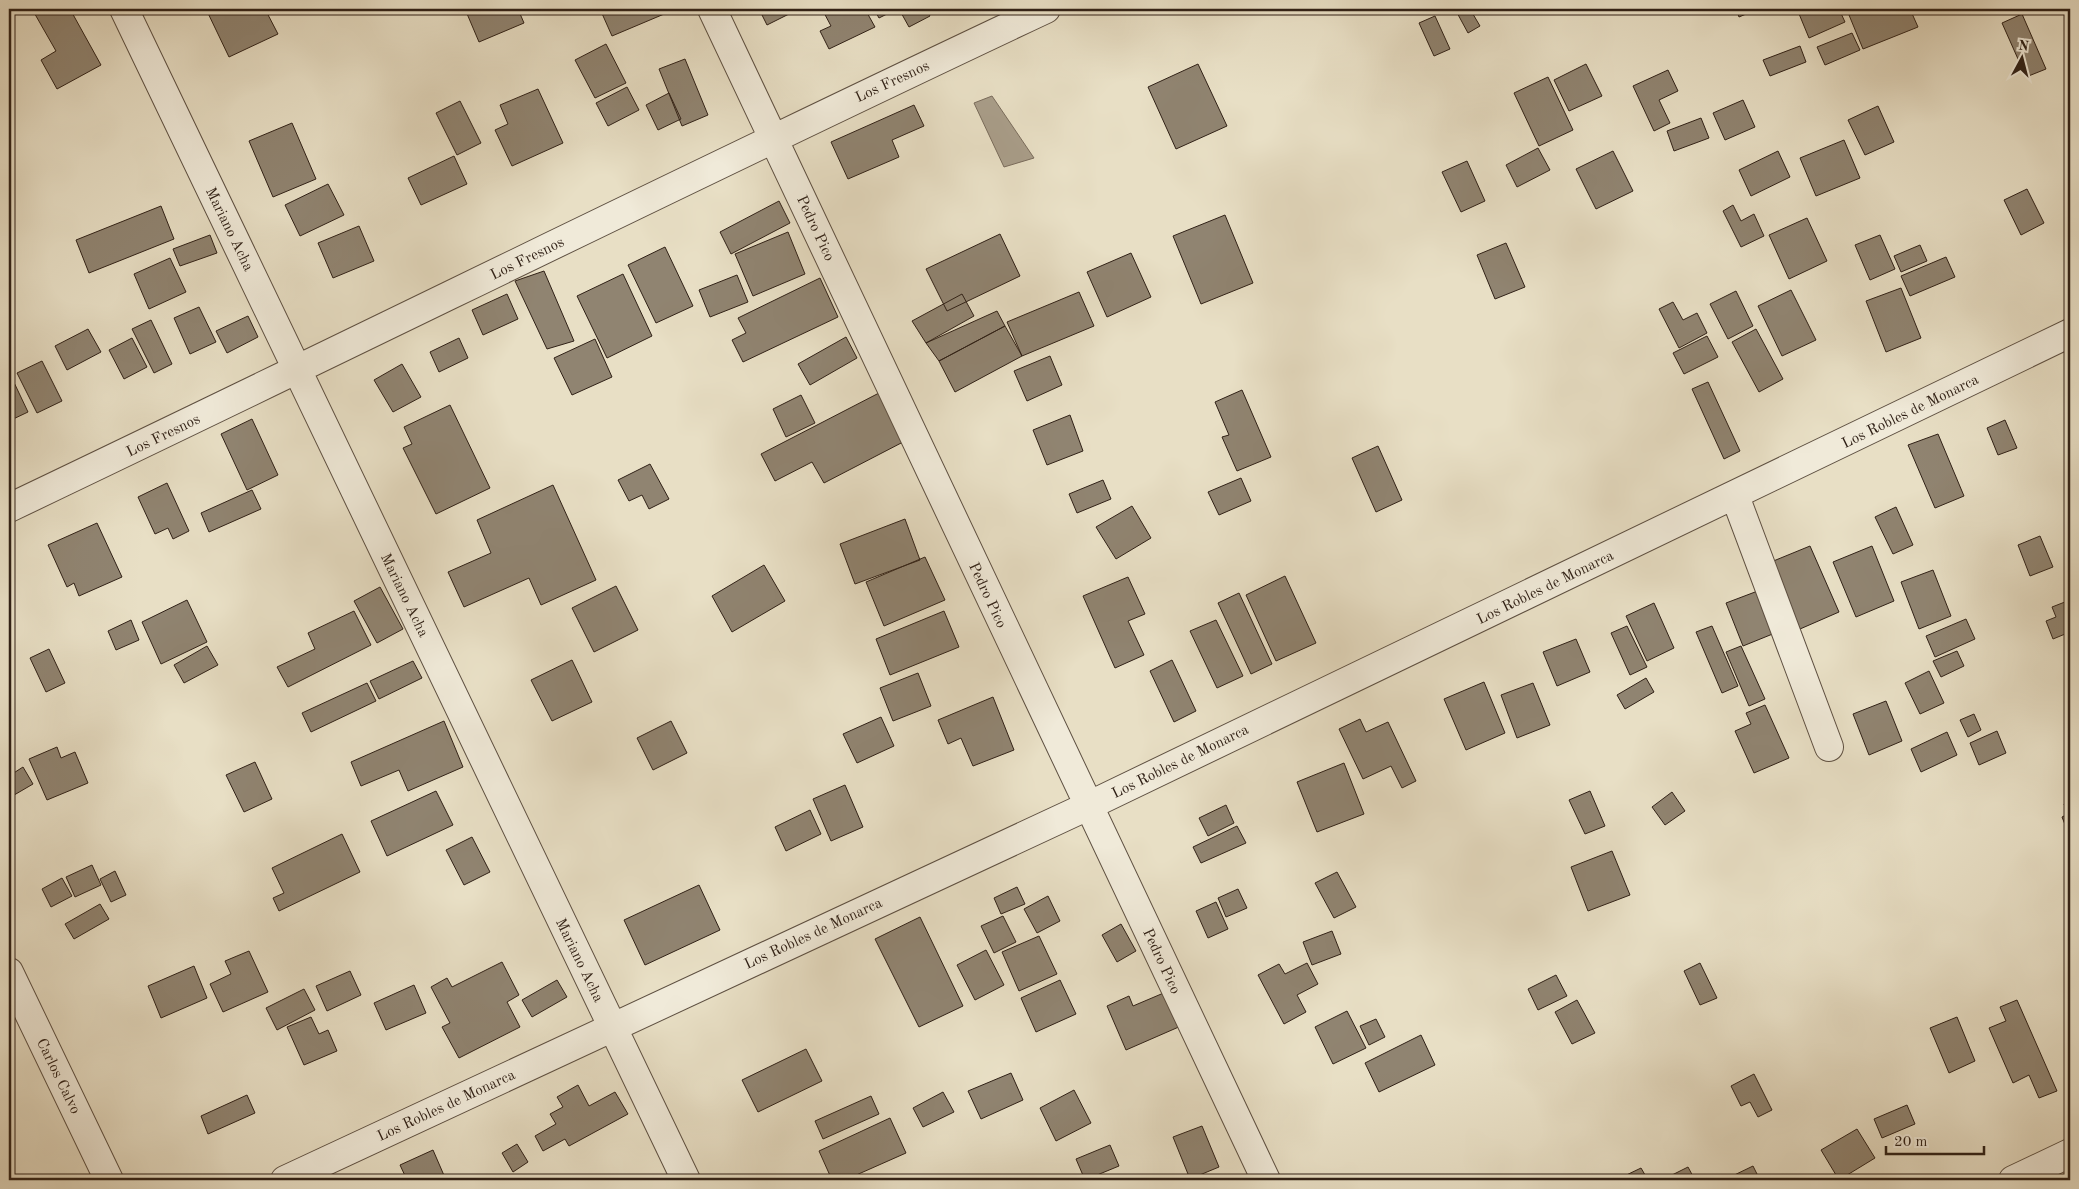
<svg xmlns="http://www.w3.org/2000/svg" width="2079" height="1189" font-family="'Old Standard TT',serif">
<style>
.water{fill:#a99e8a;stroke:#796c5c}
.building{fill:#908471;stroke:#302117}
.lines{fill:none;stroke-linecap:round;stroke-linejoin:round}
.minor-casing{stroke:#5e5042;stroke-width:30}
.minor{stroke:#f0ead9;stroke-width:28}
.labels{text-anchor:middle;stroke-width:5;stroke-linejoin:round;paint-order:stroke}
.street-label{font-size:15px;fill:#302117;stroke:#f0ead9}
</style>
<rect width="100%" height="100%" fill="#e8dfc5"/>
<filter id="stains"><feTurbulence type="fractalNoise" baseFrequency=".004" numOctaves="4"/><feColorMatrix values="0 0 0 0 .2 0 0 0 0 .09 0 0 0 0 .02 0 0 0 .5 -.17"/></filter>
<radialGradient id="worn" r=".72"><stop offset=".6" stop-color="#630" stop-opacity="0"/><stop offset="1" stop-color="#630" stop-opacity=".3"/></radialGradient>
<path class="water" d="M992,96L1034,158L1004,167L974,103Z"/>
<path class="building" d="M32,9H70L101,65L57,89L41,60L56,51Z
M206,9H265L278,34L229,57Z
M465,9H518L524,23L479,42Z
M600,9H676L612,36Z
M759,9H799L767,25Z
M822,9H865L875,27L829,49L820,31L831,26Z
M874,9H897L879,18Z
M899,9H926L930,16L909,27Z
M1455,9H1470L1480,26L1468,33Z
M1736,9H1758L1739,17Z
M1797,9H1839L1845,22L1809,38Z
M1865,9H1910L1918,27L1863,49L1849,15Z
M2022,14L2046,69L2026,77L2002,23Z
M1435,16L1450,49L1434,56L1419,23Z
M1852,33L1860,50L1825,65L1817,47Z
M606,44L626,83L595,98L575,60Z
M1800,46L1806,62L1770,76L1763,60Z
M685,59L708,115L682,126L659,69Z
M1198,64L1227,126L1176,149L1148,87Z
M1586,64L1602,96L1569,111L1554,80Z
M1668,70L1678,91L1659,100L1670,123L1654,131L1633,86Z
M1548,77L1573,130L1539,146L1514,93Z
M627,87L639,110L608,126L596,103Z
M538,89L563,143L512,166L495,130L508,124L500,105Z
M669,93L681,119L658,130L646,105Z
M1743,100L1755,127L1725,140L1713,113Z
M460,101L481,143L457,155L436,113Z
M914,105L924,126L892,140L899,157L848,179L831,142Z
M1878,106L1894,142L1865,155L1848,120Z
M1701,118L1709,138L1674,151L1667,131Z
M292,123L316,179L273,197L249,141Z
M1844,140L1860,178L1816,196L1800,158Z
M1538,148L1550,170L1517,187L1506,165Z
M1613,151L1633,191L1596,209L1576,169Z
M1778,151L1790,177L1751,196L1739,170Z
M454,156L467,184L421,205L408,178Z
M1467,161L1485,201L1461,212L1442,172Z
M328,184L344,215L300,236L285,205Z
M2027,189L2044,223L2021,235L2004,200Z
M779,201L790,223L731,254L720,232Z
M1733,205L1741,221L1754,214L1764,236L1741,247L1723,211Z
M161,206L174,239L89,273L76,240Z
M1225,215L1253,283L1201,304L1173,236Z
M1807,218L1827,261L1789,279L1769,235Z
M359,226L374,261L333,278L318,243Z
M788,232L805,274L753,296L735,254Z
M1000,234L1020,276L947,311L926,269Z
M210,235L217,253L180,266L173,249Z
M1880,235L1895,269L1870,280L1855,245Z
M1506,243L1525,287L1495,299L1477,255Z
M1920,245L1927,261L1901,272L1894,256Z
M665,247L693,306L656,323L628,265Z
M1131,253L1151,297L1107,317L1087,272Z
M1946,257L1955,277L1910,296L1901,276Z
M170,258L186,292L149,309L134,274Z
M544,271L574,341L547,349L515,281Z
M623,274L652,336L607,358L577,296Z
M737,275L748,302L710,317L699,290Z
M820,278L838,317L743,362L732,340L746,333L738,318Z
M1901,288L1921,338L1886,352L1866,301Z
M1791,290L1816,340L1782,356L1758,306Z
M1736,291L1753,326L1728,339L1710,304Z
M1079,292L1094,326L1022,356L1007,322Z
M507,294L518,319L483,335L472,310Z
M962,294L974,316L926,343L912,321Z
M1673,302L1683,320L1697,313L1707,333L1679,348L1659,309Z
M199,307L216,342L190,354L174,318Z
M997,311L1005,326L939,361L926,343Z
M248,316L258,337L227,353L216,331Z
M151,320L172,364L154,373L132,329Z
M1005,326L1022,356L955,392L939,361Z
M88,329L101,352L67,370L55,346Z
M1756,329L1783,379L1759,392L1732,342Z
M1707,336L1718,357L1684,374L1673,353Z
M846,337L857,358L810,385L798,364Z
M132,338L147,367L124,379L109,350Z
M459,338L468,358L439,372L430,352Z
M595,339L612,377L572,395L554,358Z
M1050,356L1062,385L1027,401L1014,371Z
M42,361L62,401L37,413L17,373Z
M402,364L421,397L393,412L374,380Z
M10,374L28,412L9,421V375Z
M1708,382L1740,451L1724,459L1692,389Z
M1242,390L1271,457L1237,471L1222,437L1229,435L1215,402Z
M879,393L905,441L824,483L812,462L775,481L761,454Z
M801,395L815,423L786,437L773,409Z
M450,405L490,488L436,514L403,448L412,444L404,427Z
M1070,415L1083,451L1047,465L1033,430Z
M252,419L278,475L247,490L221,434Z
M2005,420L2017,448L1998,455L1987,428Z
M1938,434L1964,496L1935,508L1908,445Z
M1378,446L1402,500L1376,512L1352,458Z
M650,464L669,499L649,509L642,495L629,501L618,480Z
M1241,478L1251,501L1219,515L1208,492Z
M1103,480L1111,499L1077,513L1069,494Z
M167,483L189,531L173,539L168,528L155,534L138,497Z
M553,485L596,580L541,605L529,578L464,607L448,572L491,553L477,520Z
M252,490L261,509L209,532L201,513Z
M1132,506L1151,538L1116,559L1096,527Z
M1896,507L1913,545L1893,554L1875,517Z
M905,519L920,560L855,584L840,544Z
M97,523L122,577L79,596L74,583L67,587L48,545Z
M2040,536L2053,567L2030,576L2018,545Z
M1810,546L1839,612L1800,629L1771,562Z
M1872,546L1894,601L1856,617L1833,562Z
M925,557L945,600L884,626L866,582Z
M764,565L785,601L732,632L712,596Z
M1933,570L1951,616L1919,629L1901,582Z
M1285,576L1316,643L1276,661L1246,595Z
M1128,577L1145,614L1128,621L1144,655L1115,668L1083,596Z
M616,586L638,630L594,652L572,608Z
M380,587L403,629L377,643L354,601Z
M1763,589L1780,631L1743,646L1726,603Z
M1239,593L1272,664L1251,674L1218,603Z
M187,600L207,642L161,664L142,622Z
M2070,600V632L2053,639L2046,621L2056,617L2052,607Z
M1654,603L1674,648L1647,661L1626,616Z
M354,611L371,645L288,687L277,667L315,649L308,633Z
M944,611L959,647L890,675L876,639Z
M1966,619L1975,639L1935,657L1926,636Z
M131,620L139,640L116,650L108,631Z
M1216,620L1243,676L1217,688L1190,631Z
M1627,626L1647,667L1630,675L1611,633Z
M1712,626L1738,686L1722,693L1696,632Z
M1576,639L1590,672L1557,686L1543,652Z
M207,646L218,665L184,683L174,665Z
M1741,646L1765,699L1749,706L1726,652Z
M49,649L65,683L46,692L30,658Z
M1957,651L1964,666L1941,677L1933,661Z
M572,660L592,702L552,721L531,680Z
M1172,660L1196,711L1174,722L1150,671Z
M413,661L422,678L379,699L370,681Z
M1929,671L1944,703L1920,714L1905,683Z
M918,673L931,706L893,721L880,688Z
M1646,678L1654,692L1625,709L1617,695Z
M1484,682L1505,733L1466,750L1444,699Z
M367,683L376,701L311,732L302,713Z
M1533,683L1550,725L1517,738L1501,695Z
M993,697L1014,750L973,766L961,738L948,744L938,720Z
M1886,701L1902,741L1869,755L1853,714Z
M1765,705L1789,758L1754,773L1735,731L1751,724L1746,713Z
M1974,714L1981,730L1968,737L1960,720Z
M881,717L894,746L857,763L843,734Z
M1360,719L1366,732L1388,722L1416,781L1402,788L1391,766L1363,779L1339,729Z
M444,721L463,767L408,791L399,770L361,786L351,762Z
M671,721L687,753L653,770L637,738Z
M1997,731L2006,753L1979,765L1970,743Z
M1947,732L1957,755L1921,772L1911,749Z
M57,747L61,758L75,752L88,783L47,800L29,759Z
M255,762L272,799L244,812L226,775Z
M1344,763L1364,814L1317,832L1297,782Z
M23,767L33,784L9,798V776Z
M845,785L863,827L831,841L813,799Z
M436,791L453,825L387,856L371,821Z
M1590,791L1605,826L1585,834L1569,800Z
M1672,792L1685,811L1665,825L1652,807Z
M2070,802V837L2062,817L2068,814L2064,804Z
M1226,805L1234,823L1208,836L1199,818Z
M810,810L821,834L786,851L775,827Z
M1237,826L1246,843L1201,863L1193,847Z
M342,834L360,872L279,911L273,898L284,893L272,868Z
M472,837L490,872L464,885L446,850Z
M1612,851L1630,895L1588,911L1571,867Z
M92,865L101,885L75,897L66,877Z
M115,871L126,895L111,902L100,879Z
M1337,872L1356,907L1334,918L1315,883Z
M62,878L72,896L51,907L42,889Z
M699,885L720,930L645,965L624,920Z
M1017,887L1025,904L1001,914L994,898Z
M1238,889L1247,908L1226,917L1218,898Z
M1048,896L1060,921L1037,933L1024,909Z
M1216,902L1228,929L1208,938L1196,911Z
M100,904L109,919L74,939L65,924Z
M1003,916L1016,942L994,953L981,926Z
M920,917L963,1006L919,1027L875,939Z
M1121,924L1136,951L1117,962L1102,935Z
M1332,931L1341,954L1312,965L1303,942Z
M1039,936L1057,974L1019,991L1002,952Z
M986,950L1004,985L975,1000L957,965Z
M249,951L268,992L223,1012L210,984L231,974L225,961Z
M502,962L519,995L507,1002L520,1027L459,1058L442,1027L450,1023L431,987L447,978L452,987Z
M1307,963L1318,984L1297,995L1306,1012L1284,1024L1258,975L1279,964L1285,974Z
M1700,963L1717,998L1700,1005L1684,971Z
M194,966L207,998L161,1018L148,986Z
M350,971L361,995L327,1011L316,986Z
M1556,975L1567,996L1538,1010L1528,989Z
M557,980L567,997L532,1017L522,1000Z
M1060,980L1076,1014L1036,1032L1021,998Z
M414,985L426,1013L386,1030L374,1003Z
M304,989L315,1010L277,1030L266,1008Z
M1166,992L1181,1026L1126,1050L1107,1006L1129,996L1133,1006Z
M1577,1000L1595,1033L1572,1044L1555,1012Z
M2017,1000L2057,1091L2039,1098L2029,1075L2013,1083L1989,1028L2006,1021L2000,1007Z
M1347,1011L1366,1048L1333,1064L1315,1027Z
M311,1017L319,1034L328,1030L337,1051L304,1065L287,1027Z
M1957,1017L1975,1061L1949,1073L1930,1028Z
M1376,1019L1385,1037L1369,1045L1360,1026Z
M1421,1035L1435,1065L1379,1092L1365,1063Z
M806,1049L822,1081L758,1112L742,1080Z
M1011,1073L1023,1100L981,1119L968,1091Z
M1754,1074L1772,1110L1758,1117L1750,1102L1741,1106L1731,1086Z
M578,1085L589,1106L615,1092L628,1114L569,1146L565,1139L543,1151L535,1136L556,1124L550,1114L563,1107L557,1097Z
M1074,1090L1091,1123L1056,1141L1040,1108Z
M943,1092L954,1112L923,1127L913,1108Z
M247,1095L255,1113L208,1134L201,1116Z
M871,1096L879,1114L823,1139L815,1121Z
M1907,1105L1915,1124L1882,1138L1874,1119Z
M890,1118L906,1153L845,1180H832L819,1151Z
M1202,1126L1219,1167L1190,1179L1173,1137Z
M1857,1129L1875,1158L1839,1180L1821,1150Z
M517,1144L528,1162L513,1172L502,1153Z
M1110,1145L1119,1166L1085,1180L1076,1159Z
M433,1150L446,1180H407L400,1165Z
M1753,1166L1760,1180H1724Z
M1688,1167L1695,1180H1662Z
M1641,1168L1648,1180H1616Z"/>
<g class="lines">
<g class="minor-casing">
<path id="minor" d="M124,9L686,1180
M712,9L1266,1180
M1735,496L1829,747
M9,508C355,343 699,172 1046,9
M9,972L109,1180
M285,1180L1088,806L2070,333
M2013,1180L2070,1153"/>
</g>
<use href="#minor" class="minor"/>
</g>
<g class="labels">
<g class="street-label">
<text transform="translate(892 81) rotate(-25)" y="5">Los Fresnos</text>
<text transform="translate(816 228) rotate(65)" y="5">Pedro Pico</text>
<text transform="translate(230 229) rotate(64)" y="5">Mariano Acha</text>
<text transform="translate(527 258) rotate(-26)" y="5">Los Fresnos</text>
<text transform="translate(1910 411) rotate(-26)" y="5">Los Robles de Monarca</text>
<text transform="translate(163 435) rotate(-26)" y="5">Los Fresnos</text>
<text transform="translate(1545 587) rotate(-26)" y="5">Los Robles de Monarca</text>
<text transform="translate(405 595) rotate(64)" y="5">Mariano Acha</text>
<text transform="translate(988 595) rotate(65)" y="5">Pedro Pico</text>
<text transform="translate(1180 761) rotate(-26)" y="5">Los Robles de Monarca</text>
<text transform="translate(813 933) rotate(-25)" y="5">Los Robles de Monarca</text>
<text transform="translate(580 960) rotate(64)" y="5">Mariano Acha</text>
<text transform="translate(1162 961) rotate(65)" y="5">Pedro Pico</text>
<text transform="translate(59 1076) rotate(64)" y="5">Carlos Calvo</text>
<text transform="translate(446 1105) rotate(-25)" y="5">Los Robles de Monarca</text>
</g>
</g>
<rect width="2079" height="1189" fill="none" stroke="#e8dfc5" stroke-width="30"/>
<rect x="10" y="10" width="2059" height="1169" fill="none" stroke="#302117" stroke-width="2.5"/>
<rect x="15" y="15" width="2049" height="1159" fill="none" stroke="#302117"/>
<g transform="translate(2022 58) rotate(7)" stroke="#f0ead9" stroke-width="4" paint-order="stroke">
<path d="M0-4L9 19L0 12L-9 19Z" fill="#302117"/>
<text y="-8" font-size="14" font-weight="bold" text-anchor="middle" fill="#302117">N</text>
</g>
<path d="M1886 1146v8h98v-8" fill="none" stroke="#302117" stroke-width="2.5"/>
<text x="1894" y="1146" font-size="15" fill="#302117" stroke="#f0ead9" stroke-width="4" paint-order="stroke">20 m</text>
<rect width="100%" height="100%" filter="url(#stains)"/>
<rect width="100%" height="100%" fill="url(#worn)"/>
</svg>
